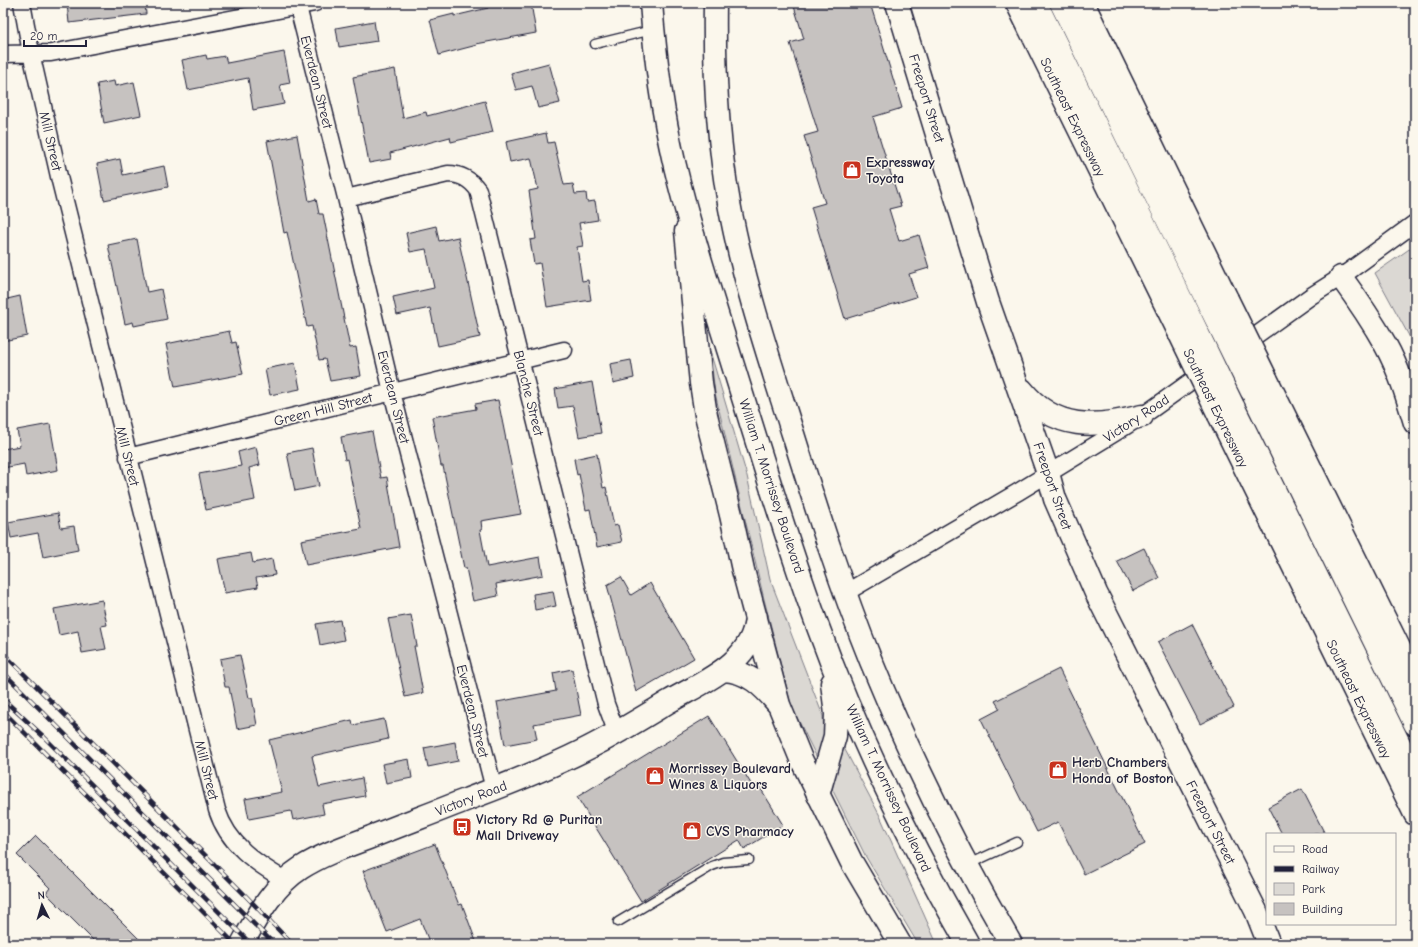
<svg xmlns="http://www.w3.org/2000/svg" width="1418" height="947" font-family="'Comic Neue',sans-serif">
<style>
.green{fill:#dbd8d3;stroke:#7e7d87}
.building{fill:#c6c2c0;stroke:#22223b}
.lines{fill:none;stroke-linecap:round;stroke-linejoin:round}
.lane-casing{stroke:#22223b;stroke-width:11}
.street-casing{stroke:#22223b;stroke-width:19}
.secondary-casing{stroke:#22223b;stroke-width:25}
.primary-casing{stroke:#22223b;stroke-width:25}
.highway-casing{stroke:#22223b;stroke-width:25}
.lane{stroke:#fbf7ec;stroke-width:8}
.street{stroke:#fbf7ec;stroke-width:16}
.secondary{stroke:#fbf7ec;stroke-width:22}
.primary{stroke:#fbf7ec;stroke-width:22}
.highway{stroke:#fbf7ec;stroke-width:22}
.rail-casing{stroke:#22223b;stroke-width:4.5}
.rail{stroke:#fbf7ec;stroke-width:3;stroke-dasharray:9;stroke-linecap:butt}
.highway-bridge-casing{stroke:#22223b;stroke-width:25;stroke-linecap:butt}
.highway-bridge{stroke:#fbf7ec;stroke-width:22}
.labels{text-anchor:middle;stroke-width:3;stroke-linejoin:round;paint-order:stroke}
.street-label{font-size:14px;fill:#22223b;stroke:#fbf7ec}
.poi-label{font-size:14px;font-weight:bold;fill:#22223b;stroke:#fbf7ec;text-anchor:start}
</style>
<rect width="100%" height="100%" fill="#fbf7ec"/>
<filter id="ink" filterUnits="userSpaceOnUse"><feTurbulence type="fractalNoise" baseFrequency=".025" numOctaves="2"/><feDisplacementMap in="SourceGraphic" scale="8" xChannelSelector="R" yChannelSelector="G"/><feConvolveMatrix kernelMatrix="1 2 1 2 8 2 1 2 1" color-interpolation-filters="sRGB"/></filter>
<g filter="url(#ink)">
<path class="green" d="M1415,245V347L1375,273Z
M710,351L747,476L770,579L823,716L824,738L817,758L791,705L764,599L715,393Z
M843,746L880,816L937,944H918L866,857L832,789Z"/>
<path class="building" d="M67,3H145L146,14L69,23Z
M487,3H531L536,33L476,44L477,45L439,55L430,20L454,14V16L488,8Z
M793,3H870L902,108L873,117L901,206L889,209L899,241L919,235L929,268L909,274L916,297L845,319L811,207L825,203L804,136L818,132L790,43L804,39Z
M374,21L377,41L339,47L336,28Z
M284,52L290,83L280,85L284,104L253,110L248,78L188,90L182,60L206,55L207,59L225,56L227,63Z
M549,63L560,103L538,108L532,86L516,90L511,73Z
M395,69L403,118L426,112L427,116L485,101L493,132L451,142L450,137L390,153L391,159L369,163L353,77Z
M114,81L115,86L134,82L141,115L104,123L97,84Z
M546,133L548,143L554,142L564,185L573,184L575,194L586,193L587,202L595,201L598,220L579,223L583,246L577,247L582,281L588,280L591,300L547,307L540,263L534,264L530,240L536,239L529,191L538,189L531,158L510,162L506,142Z
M297,135L309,201L316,199L319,214H323L350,348L356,347L361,376L330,381L325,359L319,360L312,326L307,327L287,232L284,233L267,141Z
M120,159L123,175L164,166L168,187L104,200L97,164Z
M436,226L439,241L458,237L480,337L438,346L430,308L397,315L393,297L434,288L426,249L410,252L406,233Z
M137,239L147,292L161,289L167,319L134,326L133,322L125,324L108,245Z
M20,296L27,336L3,341V300Z
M229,331L232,343L236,342L243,374L175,387L166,344Z
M631,360L634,378L613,383L610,364Z
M295,363L300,389L270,395L265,369Z
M592,382L601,433L579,437L573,406L558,408L555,389Z
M498,400L521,514L481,521L482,530H480L487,567L540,557L543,575L496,584L498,596L473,601L466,568H464L443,466H441L432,417L476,409L475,404Z
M50,424L58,470L26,476L24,464L3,468V449L20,446L17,430Z
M372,431L381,478L387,477L399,547L306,565L301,540L361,529L347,459L345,460L341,437Z
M256,447L260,465L249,468L255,500L206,510L199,474L241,466L238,452Z
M312,448L319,486L295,491L287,453Z
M597,454L603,488L606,487L614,526L618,525L622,542L597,547L590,509L586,510L579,474L577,475L574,459Z
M58,513L61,528L74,526L78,550L43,557L38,533L11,538L8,522Z
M1144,548L1159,578L1133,591L1117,561Z
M251,553L253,563L272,559L275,575L256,578L258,587L225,593L218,559Z
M621,577L631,595L650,583L694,658L636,692L607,585Z
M553,591L556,606L535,610L533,594Z
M102,600L107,625L101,626L106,649L82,653L78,631L59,635L54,609Z
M411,615L417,646H414L423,693L405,697L388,619Z
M340,620L344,640L320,645L316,624Z
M1192,624L1234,707L1200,724L1158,642Z
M240,655L249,698H252L257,725L237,729L229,687H225L220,659Z
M572,669L581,715L534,724L537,739L505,745L497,702L556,691L553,673Z
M1059,669L1145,844L1084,874L1058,822L1037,832L981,719L1000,709L995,701Z
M709,716L753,787L758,784L783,825L744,849L739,840L641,901L577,797Z
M384,719L388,739L312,756L319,787L362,778L365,796L322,804L324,814L293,820L291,811L249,819L245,799L282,792L269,740L352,720L353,725Z
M455,742L458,761L428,767L424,748Z
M409,759L412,778L386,783L382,764Z
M1302,789L1325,834H1282L1268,807Z
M36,836L144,944H97L46,893L50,888L17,855Z
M435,844L459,905L462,904L477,944H430L420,919L387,932L363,871Z"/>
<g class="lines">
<g class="lane-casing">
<path id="lane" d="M595,44L652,30
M967,865L1017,842
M618,922L712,866L723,862L749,860"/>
</g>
<g class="street-casing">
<path id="street" d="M22,3L31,53L60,181L217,810C228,844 255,863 285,880
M297,3L346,198L392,392L494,789
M3,54L51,53L315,3
M346,198L448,174C461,174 470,179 478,190L606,704L613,723L618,731
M1240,347L1311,296L1341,277L1415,223
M128,457L564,350
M845,593L1018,492L1123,428L1148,412L1208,369"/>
</g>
<g class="secondary-casing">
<path id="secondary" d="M686,231L701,383L706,415L731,515L743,570L779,705L801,759L851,861L900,944
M723,670C748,671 763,686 778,704
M242,944C258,915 273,886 301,868C323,854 347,846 371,837C403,824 436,812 468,799C511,783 555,766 596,744C621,731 645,716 670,701C703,682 754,662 756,617"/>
</g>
<g class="primary-casing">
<path id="primary" d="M651,3C655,56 662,110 674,162C692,238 717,313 740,388C765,468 789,548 818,627C858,737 910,843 968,944
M715,3C714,70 717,137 729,203C743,281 769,358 793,434C817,511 841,587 871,661C911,759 958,853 1011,944
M897,3L988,302L1048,473L1055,499L1096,593L1256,911L1269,944
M1022,390C1055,431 1096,428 1142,416
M818,795L835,736L836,714L832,683"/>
</g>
<g class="highway-casing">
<path id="highway" d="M1017,3L1177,328
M1036,3L1191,319
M1061,3L1210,307
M1083,3L1227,299
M1341,277C1357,299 1372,321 1385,344C1399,369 1407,396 1415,423
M1266,378L1415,680
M1251,390L1415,724
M1233,406L1415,776
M1219,415L1415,814"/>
</g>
<use href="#lane" class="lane"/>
<use href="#street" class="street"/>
<use href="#secondary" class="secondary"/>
<use href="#primary" class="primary"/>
<use href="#highway" class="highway"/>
<g class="rail-casing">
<path id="rail" d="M3,653L242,892L292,944
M3,672L274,944
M3,699L44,737L251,944
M3,711L235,944"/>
</g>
<use href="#rail" class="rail"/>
<g class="highway-bridge-casing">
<path id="highway-bridge" d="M1227,299L1266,378
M1210,307L1251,390
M1191,319L1233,406
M1177,328L1219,415"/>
</g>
<use href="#highway-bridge" class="highway-bridge"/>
</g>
</g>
<defs>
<g id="shop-square" transform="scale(1)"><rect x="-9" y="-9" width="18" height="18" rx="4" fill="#c8321e" stroke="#fbf7ec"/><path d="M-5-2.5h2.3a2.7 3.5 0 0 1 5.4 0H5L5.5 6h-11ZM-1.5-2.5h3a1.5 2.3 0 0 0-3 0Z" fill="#fff"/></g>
<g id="bus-square" transform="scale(1)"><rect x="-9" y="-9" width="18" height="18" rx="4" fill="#c8321e" stroke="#fbf7ec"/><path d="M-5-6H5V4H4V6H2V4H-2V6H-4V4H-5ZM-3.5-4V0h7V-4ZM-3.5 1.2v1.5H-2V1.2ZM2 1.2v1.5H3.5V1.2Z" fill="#fff"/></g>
</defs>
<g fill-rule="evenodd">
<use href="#shop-square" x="852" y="170"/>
<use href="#shop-square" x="1058" y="770"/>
<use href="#shop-square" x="655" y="776"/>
<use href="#bus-square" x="462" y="827"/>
<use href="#shop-square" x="692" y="831"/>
</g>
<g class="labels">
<g class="street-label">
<text transform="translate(317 82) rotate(76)" y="5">Everdean Street</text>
<text transform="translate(927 98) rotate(73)" y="5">Freeport Street</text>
<text transform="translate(1073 117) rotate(64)" y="5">Southeast Expressway</text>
<text transform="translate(51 141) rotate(77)" y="5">Mill Street</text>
<text transform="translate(529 393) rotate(76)" y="5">Blanche Street</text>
<text transform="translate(394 397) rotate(76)" y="5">Everdean Street</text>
<text transform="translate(1216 408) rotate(64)" y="5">Southeast Expressway</text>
<text transform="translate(323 409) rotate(-14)" y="5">Green Hill Street</text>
<text transform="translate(1136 418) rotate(-33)" y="5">Victory Road</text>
<text transform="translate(128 456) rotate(76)" y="5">Mill Street</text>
<text transform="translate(772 486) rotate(72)" y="5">William T. Morrissey Boulevard</text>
<text transform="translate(1053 486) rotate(71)" y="5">Freeport Street</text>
<text transform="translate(1359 699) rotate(64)" y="5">Southeast Expressway</text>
<text transform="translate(473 711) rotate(76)" y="5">Everdean Street</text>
<text transform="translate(207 770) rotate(76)" y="5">Mill Street</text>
<text transform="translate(889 788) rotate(65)" y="5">William T. Morrissey Boulevard</text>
<text transform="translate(471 798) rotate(-21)" y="5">Victory Road</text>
<text transform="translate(1211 822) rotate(63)" y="5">Freeport Street</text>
</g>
<g class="poi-label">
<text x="866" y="167">Expressway<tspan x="866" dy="16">Toyota</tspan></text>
<text x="1072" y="767">Herb Chambers<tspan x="1072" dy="16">Honda of Boston</tspan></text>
<text x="669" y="773">Morrissey Boulevard<tspan x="669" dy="16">Wines &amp; Liquors</tspan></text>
<text x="476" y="824">Victory Rd @ Puritan<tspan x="476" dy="16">Mall Driveway</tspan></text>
<text x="706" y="836">CVS Pharmacy</text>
</g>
</g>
<rect width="1418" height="947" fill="none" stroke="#fbf7ec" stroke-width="16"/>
<rect x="8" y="8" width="1402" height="931" fill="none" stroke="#22223b" stroke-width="1.5" filter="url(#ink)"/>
<rect x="1266" y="833" width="130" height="92" fill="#fbf7ec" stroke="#a4a2a5"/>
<rect x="1274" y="846" width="20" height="6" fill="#fbf7ec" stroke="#a4a2a5"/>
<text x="1302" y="853" font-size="12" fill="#22223b">Road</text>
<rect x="1274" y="866" width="20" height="6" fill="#22223b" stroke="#a4a2a5"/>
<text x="1302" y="873" font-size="12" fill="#22223b">Railway</text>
<rect x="1274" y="883" width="20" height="12" fill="#dbd8d3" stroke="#a4a2a5"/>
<text x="1302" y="893" font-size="12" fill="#22223b">Park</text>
<rect x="1274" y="903" width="20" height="12" fill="#c6c2c0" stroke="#a4a2a5"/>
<text x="1302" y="913" font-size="12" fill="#22223b">Building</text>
<g transform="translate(42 905) rotate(355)" stroke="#fbf7ec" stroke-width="3" paint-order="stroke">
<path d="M0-3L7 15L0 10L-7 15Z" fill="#22223b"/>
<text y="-6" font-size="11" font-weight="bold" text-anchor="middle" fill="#22223b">N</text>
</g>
<path d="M24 40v6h62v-6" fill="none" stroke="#22223b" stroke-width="2"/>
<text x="30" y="40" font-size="12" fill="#22223b" stroke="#fbf7ec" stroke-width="3" paint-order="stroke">20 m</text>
</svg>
